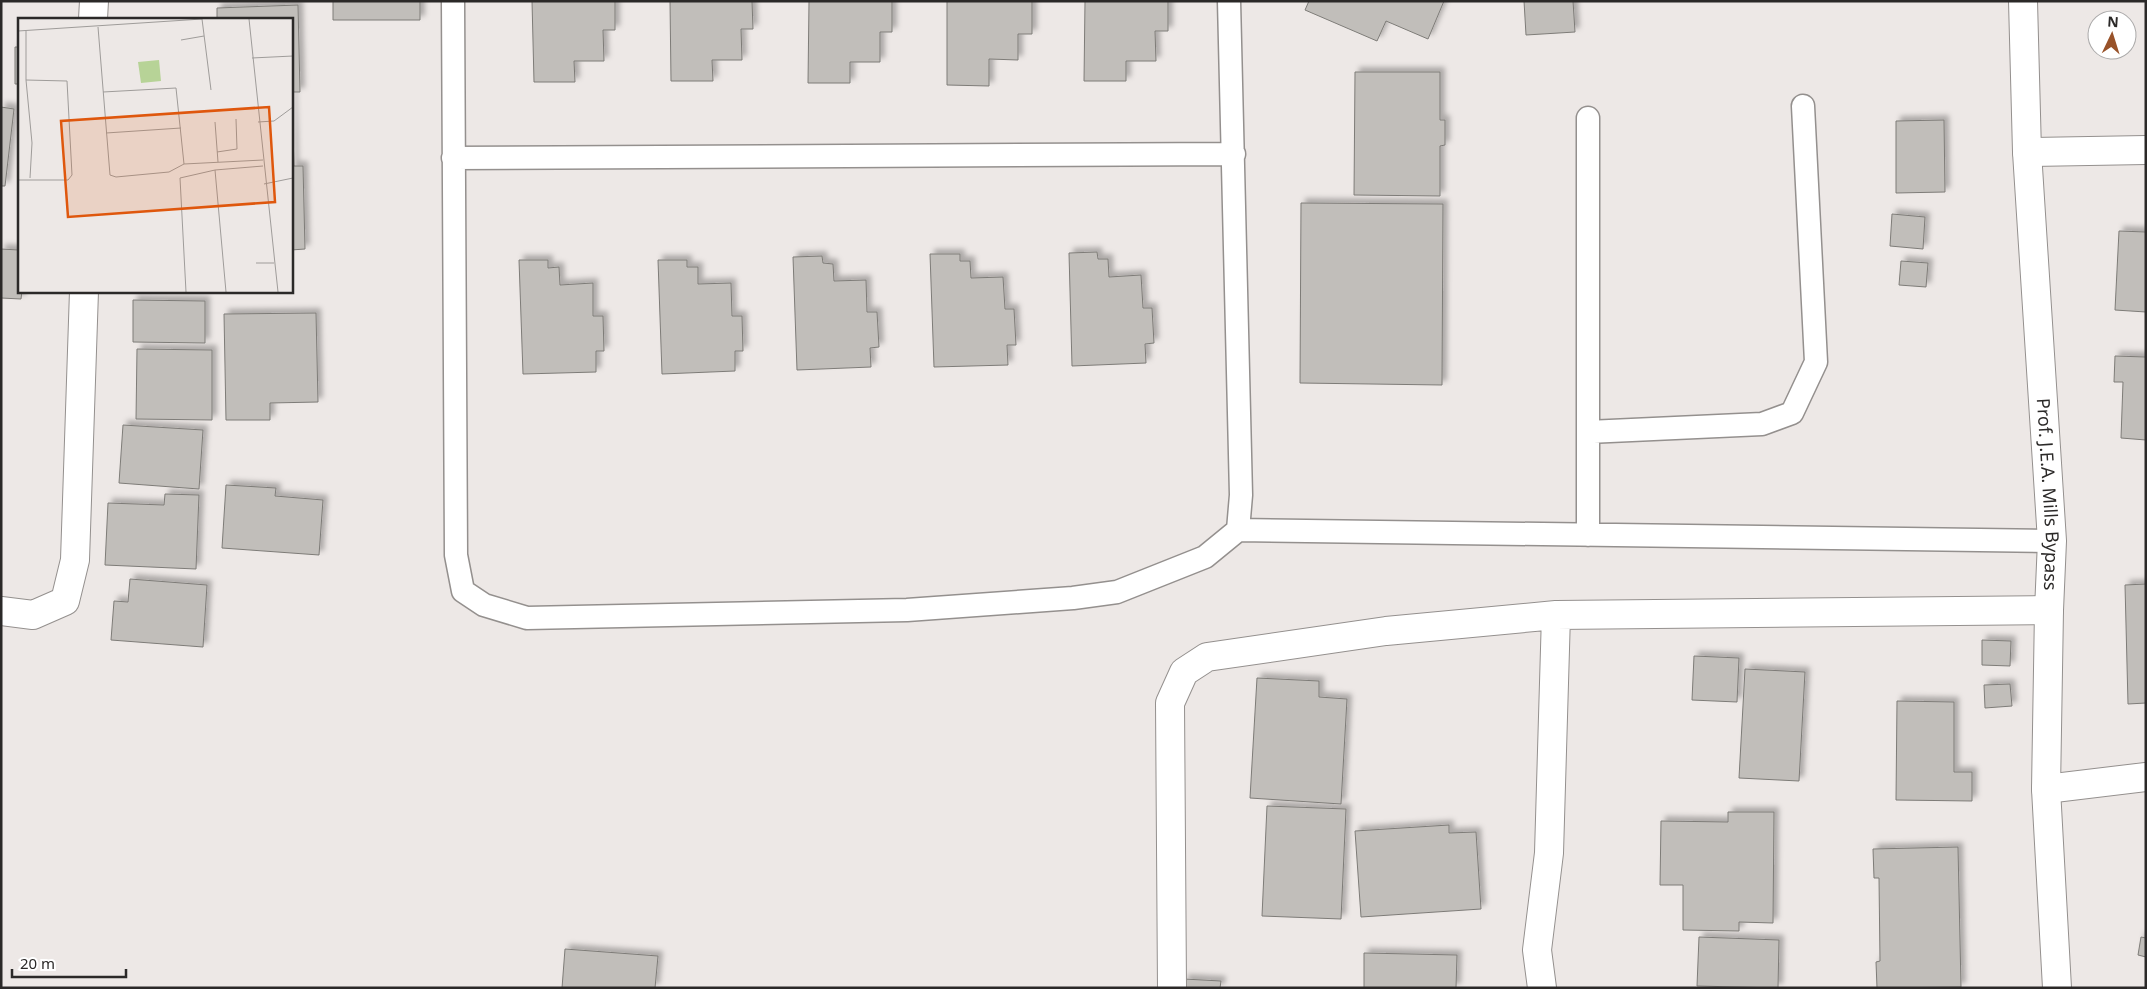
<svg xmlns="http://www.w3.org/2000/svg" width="2147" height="989" font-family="'Noto Sans',sans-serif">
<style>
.building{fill:#c1beba;stroke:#7e7c78;filter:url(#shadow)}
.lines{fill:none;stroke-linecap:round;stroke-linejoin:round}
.lane-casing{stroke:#94908e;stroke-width:25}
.street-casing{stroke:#94908e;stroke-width:30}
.secondary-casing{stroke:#94908e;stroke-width:30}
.lane{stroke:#fff;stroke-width:22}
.street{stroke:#fff;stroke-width:28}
.secondary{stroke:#fff;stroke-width:28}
.labels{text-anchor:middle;stroke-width:5;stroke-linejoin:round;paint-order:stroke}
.street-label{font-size:18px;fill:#2b2928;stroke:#fff}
.inset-road{fill:none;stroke:#9f9c9a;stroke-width:1}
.view{fill:#df570d;fill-opacity:0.15;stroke:#df570d;stroke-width:2.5}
.inset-edge{fill:none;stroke:#2b2928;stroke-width:2.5}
</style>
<defs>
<filter id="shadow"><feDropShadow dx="4.5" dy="-4.5" stdDeviation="2.5" flood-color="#0004"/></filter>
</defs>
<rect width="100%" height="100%" fill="#ede8e6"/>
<path class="building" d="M333,1H420V20H333Z
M532,1H615V30H603L604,61H574L575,82H534Z
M670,1H752L753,29H741L742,60H712L713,81H671Z
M809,1H892V32H880V62H850V83H808Z
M947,1H1032V34H1018V60L989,59V86L947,85Z
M1085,1H1168V31H1155L1156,61H1126V81H1084Z
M1309,1H1444L1428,39L1386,21L1377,41L1305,10Z
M1524,1H1573L1575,32L1526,35Z
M298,5L300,92H292L294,166H303L305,249L291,250V19H217V8Z
M15,47H19V84H15Z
M1355,72H1440V120H1445V145L1440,146V196L1354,195Z
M1,107L14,109L5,186H1Z
M1944,120L1945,192L1896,193V121Z
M1301,203L1443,204L1442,385L1300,383Z
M1892,214L1925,217L1923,249L1890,246Z
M2119,231L2146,232V312L2115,310Z
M1,249L19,250V291H22L21,299L1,298Z
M1097,252L1098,259H1108L1109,277L1141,275L1143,308H1152L1154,343L1145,344L1146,363L1072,366L1069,253Z
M930,254H960V261H970L971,278L1003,277L1005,309H1014L1016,345H1007L1008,365L934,367Z
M822,256L823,263L833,264L834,281L866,280L867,312H877L879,347L870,348L871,367L797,370L793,257Z
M519,260H548V268L559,267L560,285L593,283V316H603L604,351H596V372L523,374Z
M658,260H687V267H698V284L731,283L732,316H742L743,351H735V371L662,374Z
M1901,261L1928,263L1926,287L1899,285Z
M133,300L205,301V343L133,342Z
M316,313L318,402L270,403V420H226L224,314Z
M137,349L212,350V420L136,419Z
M2115,356L2146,357V440L2121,438L2123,382H2114Z
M123,425L203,430L199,489L119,483Z
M226,485L276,488L275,496L323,500L319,555L222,548Z
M165,494L199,495L196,569L105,565L108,503L164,505Z
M130,579L207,585L203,647L111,640L114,601L128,602Z
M2146,584V703L2128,704L2125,585Z
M1982,640L2011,641L2010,666L1982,665Z
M1694,656L1739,658L1737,702L1692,700Z
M1745,669L1805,672L1799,781L1739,778Z
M1257,678L1319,681V697L1347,699L1341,804L1250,798Z
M2010,684L2012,706L1985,708L1984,685Z
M1897,701L1954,702V772H1972V801L1896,800Z
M1267,806L1346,809L1341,919L1262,916Z
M1728,812H1774L1773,923L1739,922V931L1683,930V885H1660L1661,821L1728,822Z
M1449,825V833L1476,832L1481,909L1361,917L1355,831Z
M1958,847L1961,987L1877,988L1876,962L1880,961L1879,878H1874L1873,849Z
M1699,937L1779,940L1778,988L1697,986Z
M2141,937L2146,938V957L2138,955Z
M565,949L658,956L655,988H562Z
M1364,953L1457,955L1456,988H1364Z
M1184,979L1221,981L1220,988H1184Z"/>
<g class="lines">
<g class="lane-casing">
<path id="lane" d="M453,1L456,555L463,591L484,605L527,618L907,610L1073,598L1117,592L1205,557L1238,530L2052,541
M1229,1L1241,495L1238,530
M453,158L1234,154
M1588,432L1762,424L1792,413L1816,362L1803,106
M1588,535V118"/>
</g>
<g class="street-casing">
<path id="street" d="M93,19L94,1
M2027,152L2146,150
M1,611L33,615L65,601L75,560L84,291
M2046,789L2146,777
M1172,988L1170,703L1184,672L1207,657L1386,631L1556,615L2049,610
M1542,988L1537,950L1549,853L1556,615"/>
</g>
<g class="secondary-casing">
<g id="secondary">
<path id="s1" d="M2023,1L2027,152L2052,541L2049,610L2046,789L2057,988"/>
</g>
</g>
<use href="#lane" class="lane"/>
<use href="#street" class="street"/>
<use href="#secondary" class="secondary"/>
</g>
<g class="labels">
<g class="street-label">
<text dy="6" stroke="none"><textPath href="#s1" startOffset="494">Prof. J.E.A. Mills Bypass</textPath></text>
</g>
</g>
<g transform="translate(18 18)">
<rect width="275" height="275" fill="#ede8e6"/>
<path d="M141,42L143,63L123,65L120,44Z" fill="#b7d397"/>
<path class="inset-road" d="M184,1L193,72M231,1L260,274M80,9L92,157L98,159L151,154L166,146L245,142M0,13L184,1M8,13V62L14,125L12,160M163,22L186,18M234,40L275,38M85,74L158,70L166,146M197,104L200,144M240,104L256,103L275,89M88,115L163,110M199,134L219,131L218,101M197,152L208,274M0,162H50L54,157L49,63L8,62M246,166L275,160M238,245H256M168,274L162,160L197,152L245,148"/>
<path class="view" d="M251,89L257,184L50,199L43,103Z"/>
<rect width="275" height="275" class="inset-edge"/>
</g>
<rect width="2147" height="989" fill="none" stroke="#2b2928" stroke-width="5"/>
<g transform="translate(2112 35) rotate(4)"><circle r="24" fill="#ffffff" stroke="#aaa9a9"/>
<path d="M0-4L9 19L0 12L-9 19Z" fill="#985229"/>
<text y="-8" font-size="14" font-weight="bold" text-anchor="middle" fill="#2b2928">N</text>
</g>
<path d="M12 969v8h114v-8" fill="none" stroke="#2b2928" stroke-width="2.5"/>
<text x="20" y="969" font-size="15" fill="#2b2928" stroke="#ffffff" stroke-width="4" paint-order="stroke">20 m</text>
</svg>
